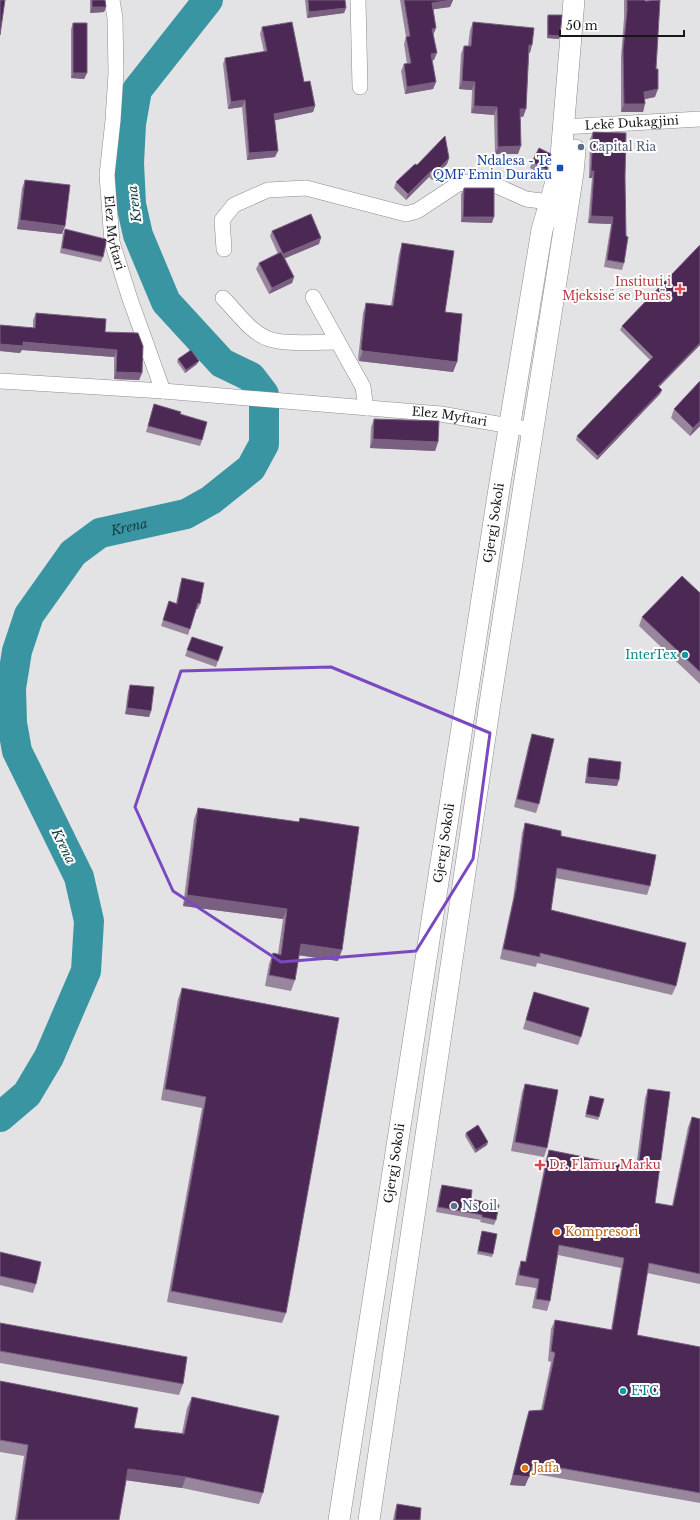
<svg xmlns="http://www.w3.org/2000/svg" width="700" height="1520" font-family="'Libre Baskerville',serif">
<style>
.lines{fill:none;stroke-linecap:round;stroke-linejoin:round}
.river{stroke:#3a95a2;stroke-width:30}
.street-casing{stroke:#8c8c8e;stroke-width:16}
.secondary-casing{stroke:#8c8c8e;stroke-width:22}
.street{stroke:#fff;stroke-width:15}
.secondary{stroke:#fff;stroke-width:21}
.wall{fill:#98869d}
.shaded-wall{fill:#796080}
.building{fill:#4c2855;stroke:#796080}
.marked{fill:none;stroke:#7a49c1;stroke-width:3;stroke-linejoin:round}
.service-dot{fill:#5c6f8a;stroke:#fff;stroke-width:1.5}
.transit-dot{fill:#1a4fb4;stroke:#fff;stroke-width:1.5}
.health-dot{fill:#e0444e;stroke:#fff;stroke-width:1.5}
.culture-dot{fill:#0f9aa8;stroke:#fff;stroke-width:1.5}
.food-dot{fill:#e8710a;stroke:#fff;stroke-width:1.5}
.labels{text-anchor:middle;stroke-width:4;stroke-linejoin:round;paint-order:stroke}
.street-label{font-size:12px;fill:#171717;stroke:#fff}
.service-label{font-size:12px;fill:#4e5e75;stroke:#fff;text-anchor:start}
.transit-label{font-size:12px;fill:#164399;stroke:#fff;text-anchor:end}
.health-label{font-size:12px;fill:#be3a42;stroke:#fff;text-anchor:end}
.culture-label{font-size:12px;fill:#0d838f;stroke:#fff;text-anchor:end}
.food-label{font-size:12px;fill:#c56008;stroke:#fff;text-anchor:start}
.water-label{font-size:13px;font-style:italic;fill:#143e44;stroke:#fff}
</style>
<rect width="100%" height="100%" fill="#e3e3e5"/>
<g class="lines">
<path class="river" id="s1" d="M0,1117L27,1094L49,1057L86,971L89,921L79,877L17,751L12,723L11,688L17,651L29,615L73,553L100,533L186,514L211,500L251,468L264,444V394L251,377L222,363L166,302L138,235L131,204L129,163L131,124L137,90L208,0"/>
<g class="street-casing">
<g id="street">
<path id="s2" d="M112,0L115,18L116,73L113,120L107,175L112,242L130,299L163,391"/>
<path d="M358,0L360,87"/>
<path id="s3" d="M563,127L700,119"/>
<path d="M224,249L222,220L234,205L268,190L306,188L406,214L417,211L458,184L470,182L495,185L526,199L549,202"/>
<path d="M313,297L363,387L366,408"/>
<path d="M223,298C236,311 251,333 269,339C288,345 318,342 338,342"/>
<path id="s4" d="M0,381L163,391L441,414L533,430"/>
</g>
</g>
<g class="secondary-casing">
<g id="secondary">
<path id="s5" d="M339,1520L499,489L542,230L560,168L574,0"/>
<path d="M369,1520L490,703L573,173L575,150"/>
</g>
</g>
<use href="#street" class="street"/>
<use href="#secondary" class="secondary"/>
</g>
<path class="wall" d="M90,0H105L106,7L104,12L90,13Z
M305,0H345L346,8L344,13L307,18Z
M400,0H453L450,7L433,9L436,28L433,35L434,60H432L436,82L433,89L405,94L401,71L404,64H407L404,44L406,37Z
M624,0H645L656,69L655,97L645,99L643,112H621V57L624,18Z
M548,15L559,39L547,38V18Z
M473,22L530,53H529L526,109L523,117L520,116L518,154H495L494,115L471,113L472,90L459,89L461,54L464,46H468L470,30Z
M73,23L87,73L84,79L71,78V29Z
M262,27L304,82L315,106L313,112L275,120V157L247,160L242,107L228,109L223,64L225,58L264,52L260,34Z
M593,132L625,177L624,263L622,270L604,267L611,224L588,223L592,178H589L590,139Z
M449,158L447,164L432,180L429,177L406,200L394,188L396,182L417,165Z
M532,162L547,170L545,176L530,168Z
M25,180L65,226L62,234L17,229L22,188Z
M464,188L492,223L461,222V194Z
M65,229L103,257L101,262L60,253L63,234Z
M272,231L319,244L285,258L294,277L292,283L269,294L256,269L259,263L278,254L270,236Z
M402,243L445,312L457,362L453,372L359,361L358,359L363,313L366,303L391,306L399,254Z
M700,245V345L659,387L662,390L660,394L597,460L576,440L577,436L650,360L620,330L622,326Z
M36,313L105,332L142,373L139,380L114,379V357L22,350L20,353L0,351V325L33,328V320Z
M178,359L197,364L185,373L177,362Z
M154,404L180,414L202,440L200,446L146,432Z
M674,409L700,426L690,436L671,418Z
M374,419L438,442L435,451L370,448L371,427Z
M182,578L200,604L198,609H196L188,635L161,626L169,601L176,603L180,584Z
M700,593V684L639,626L642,617Z
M192,637L223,647L216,667L185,656Z
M130,685L151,711L149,717L125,714L128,691Z
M532,734L539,804L536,813L514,807L529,743Z
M589,758L617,786L585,783L587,764Z
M198,808L299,822L300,818L338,961L299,955L295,980L291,991L265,986L269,964L273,953L278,954L283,919L183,906L194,819Z
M525,823L561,836L650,886L647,895L555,878L551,910L676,986L672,995L537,963L536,967L500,959L513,899L522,833Z
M182,988L286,1313L282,1323L167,1302L202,1108L161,1100L178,999Z
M534,992L581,1037L578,1045L523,1029Z
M525,1084L547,1148L544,1157L511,1151L522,1092Z
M648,1089L655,1203L672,1206L688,1127L692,1117L700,1119V1284L647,1273L637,1335L700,1347V1503L530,1473L525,1486L510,1485L526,1420L529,1411L541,1410L551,1362L548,1361L551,1329L555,1320L611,1330L621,1268L558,1255L550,1301L547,1311L532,1308L536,1288L515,1285L518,1270L521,1261L525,1262L546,1159L549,1150L636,1167L645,1098Z
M590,1096L599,1117L598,1120L585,1117Z
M466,1133L487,1145L475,1153L465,1136Z
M442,1185L471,1199L496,1220L494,1225L480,1222L481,1220L436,1212L440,1190Z
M482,1231L493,1254L492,1257L477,1254Z
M0,1252L36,1284L33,1293L0,1285Z
M0,1323L183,1384L179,1395L0,1363Z
M0,1381L134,1428L182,1433L187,1408L192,1397L263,1493L259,1504L182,1488L126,1480L119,1520H15L24,1456L0,1452Z
M397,1504L420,1520H393L395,1510Z"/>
<path class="shaded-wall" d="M453,0L450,7L429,10L432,3Z
M92,7H106L104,12L90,13Z
M346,8L344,13L307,18L309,12Z
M436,28L433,35L432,29Z
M548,35L560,36L559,39L547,38Z
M529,45H532L530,53L527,52Z
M437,53L434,60L428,61L431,54Z
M73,73H87L84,79L71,78Z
M462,81L475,82L472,90L459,89Z
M436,82L433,89L405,94L407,87Z
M658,89L655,97L641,100L644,92Z
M245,100L242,107L228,109L231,102Z
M624,104H645L643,112H621Z
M315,106L313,112L272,121L274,114Z
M474,106L497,107L494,115L471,113Z
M520,109H526L523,117L517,116Z
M521,146L518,154H495L498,147Z
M278,151L275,157L247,160L249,153Z
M449,158L447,164L432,180L434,174Z
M431,171L429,177L406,200L408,194Z
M591,171H594L592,178H589Z
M591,216L613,217L611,224L588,223Z
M463,217H494L492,223L461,222Z
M20,220L65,226L62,234L17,229Z
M321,238L319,244L281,260L283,254Z
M294,277L292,283L269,294L272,288Z
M23,342L117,350L114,357L22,350L20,353L0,351V344Z
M700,343V345L656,390L658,386Z
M363,351L457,362L453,372L359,361Z
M199,361L197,364L185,373L186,370Z
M116,372L142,373L139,380L114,379Z
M662,390L660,394L597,460L598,456Z
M700,421V426L690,436L693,428Z
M373,439L438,442L435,451L370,448Z
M127,708L151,711L149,717L125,714Z
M587,777L619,780L617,786L585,783Z
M187,895L287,909L283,919L183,906Z
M301,944L342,950L338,961L297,955Z
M488,1142L487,1145L475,1153L476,1150Z
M128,1469L186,1477L182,1488L124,1480Z
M513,1475L529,1477L525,1486L510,1485Z"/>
<path class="building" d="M0,0H5L0,35Z
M92,0H105L106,7H92Z
M308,0H345L346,8L309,12Z
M404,0H453L432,3L436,28L432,29L437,53L431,54L436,82L407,87L404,64L411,63L406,37L410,36Z
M627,0H645V1L660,0L656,69H658V89L644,92L645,104H624L623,50L627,11Z
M548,15H562L560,36L548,35Z
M292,22L304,82L310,81L315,106L274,114L278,151L249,153L245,100L231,102L225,58L267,51L262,27Z
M473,22L534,28L532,45H529L526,109H520L521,146L498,147L497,107L474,106L475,82L462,81L464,46H471Z
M73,23H87V73H73Z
M593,132L626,133L625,177L626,236L628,237L624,263L607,260L613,217L591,216L594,171H591Z
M445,136L449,158L434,174L431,171L408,194L396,182L415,164L417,165Z
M539,148L551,154L547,170L532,162Z
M25,180L70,185L65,226L20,220Z
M464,188H494V217H463Z
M311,214L321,238L283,254L272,231Z
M65,229L105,239L106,243L103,257L62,248Z
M402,243L454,251L445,312L462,314L457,362L363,351L361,349L366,303L393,306Z
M700,245V343L658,386L662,390L598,456L577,436L653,357L622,326Z
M281,252L294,277L272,288L259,263Z
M36,313L106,319L105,332L138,333L143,346L142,373L116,372L117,350L23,342V346L0,344V325L35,328Z
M191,350L199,361L186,370L178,359Z
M700,381V421L693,428L674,409Z
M154,404L181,412L180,414L207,422L202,440L148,426Z
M374,419L439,421L438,442L373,439Z
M682,576L700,593V672L642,617Z
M182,578L204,583L200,604L198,603L190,629L163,620L169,601L177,604Z
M192,637L223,647L218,661L187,650Z
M130,685L154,687L151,711L127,708Z
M532,734L554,739L539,804L517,799Z
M589,758L621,762L619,780L587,777Z
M198,808L299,822L300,818L359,827L342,950L301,944L295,980L269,975L273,953L281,955L287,909L187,895Z
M525,823L561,831V836L656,855L650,886L557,868L551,910L686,943L676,986L540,953V957L503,949L516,889Z
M182,988L339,1018L286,1313L171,1291L206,1097L165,1089Z
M534,992L589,1008L581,1037L526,1020Z
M525,1084L558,1090L547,1148L515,1142Z
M648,1089L670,1092L655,1203L673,1206L692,1117L700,1119V1274L649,1263L637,1335L700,1347V1493L533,1463L529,1477L513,1475L529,1411L543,1410L555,1353L551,1351L555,1320L612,1330L624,1258L559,1245L550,1301L536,1299L539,1279L519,1275L521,1261L526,1262L549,1150L638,1168Z
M590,1096L604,1099L599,1117L586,1114Z
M478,1125L488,1142L476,1150L466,1133Z
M442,1185L472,1190L471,1199L499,1205L496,1220L482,1217V1215L438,1207Z
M482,1231L497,1234L493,1254L478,1251Z
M0,1252L41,1262L36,1284L0,1276Z
M0,1323L187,1357L183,1384L0,1351Z
M0,1381L138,1408L134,1428L184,1434L192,1397L279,1416L263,1493L186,1477L128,1469L119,1520H17L28,1445L0,1440Z
M397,1504L421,1508L420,1520H395Z"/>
<path class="marked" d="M331,667L490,733L473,859L416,951L281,962L173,891L135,807L181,671Z"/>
<g class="service-dot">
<circle cx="581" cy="147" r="4"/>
<circle cx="454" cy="1206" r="4"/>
</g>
<rect class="transit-dot" x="556" y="164" width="8" height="8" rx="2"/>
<g class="health-dot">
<path d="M678 283h4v4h4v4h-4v4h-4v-4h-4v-4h4z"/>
<path d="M538 1159h4v4h4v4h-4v4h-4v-4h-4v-4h4z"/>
</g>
<g class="culture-dot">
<circle cx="685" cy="655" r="4"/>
<circle cx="623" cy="1391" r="4"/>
</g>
<g class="food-dot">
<circle cx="557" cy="1232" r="4"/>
<circle cx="525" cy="1468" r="4"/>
</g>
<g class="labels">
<g class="street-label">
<text dy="4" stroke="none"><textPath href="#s3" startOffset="69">Lekë Dukagjini</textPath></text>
<text dy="4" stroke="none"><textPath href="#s2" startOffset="234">Elez Myftari</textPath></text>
<text dy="4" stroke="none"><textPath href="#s4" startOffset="451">Elez Myftari</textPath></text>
<text dy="4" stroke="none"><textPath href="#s5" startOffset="1009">Gjergj Sokoli</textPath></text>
<text dy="4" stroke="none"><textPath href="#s5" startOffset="685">Gjergj Sokoli</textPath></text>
<text dy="4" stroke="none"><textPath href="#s5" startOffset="361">Gjergj Sokoli</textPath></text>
</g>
<g class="service-label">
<text x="589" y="151">Capital Ria</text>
<text x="462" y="1210">Ns oil</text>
</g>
<g class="transit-label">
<text x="552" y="165">Ndalesa - Te<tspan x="552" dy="14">QMF Emin Duraku</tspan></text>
</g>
<g class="health-label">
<text x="671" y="286">Instituti i<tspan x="671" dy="14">Mjeksisë se Punës</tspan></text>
<text x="549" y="1169" text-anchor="start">Dr. Flamur Marku</text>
</g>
<g class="culture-label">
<text x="677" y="659">InterTex</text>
<text x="631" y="1395" text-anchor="start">ETC</text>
</g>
<g class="food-label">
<text x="565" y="1236">Kompresori</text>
<text x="533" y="1472">Jaffa</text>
</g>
<g class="water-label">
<text transform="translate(134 204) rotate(-97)" y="5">Krena</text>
<text dy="5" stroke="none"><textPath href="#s1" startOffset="686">Krena</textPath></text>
<text transform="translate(64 846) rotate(64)" y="5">Krena</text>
</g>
</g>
<path d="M560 30v6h124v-6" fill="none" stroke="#171717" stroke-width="2"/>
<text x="566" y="30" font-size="12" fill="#171717" stroke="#ffffff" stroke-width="3" paint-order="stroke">50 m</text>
</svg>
